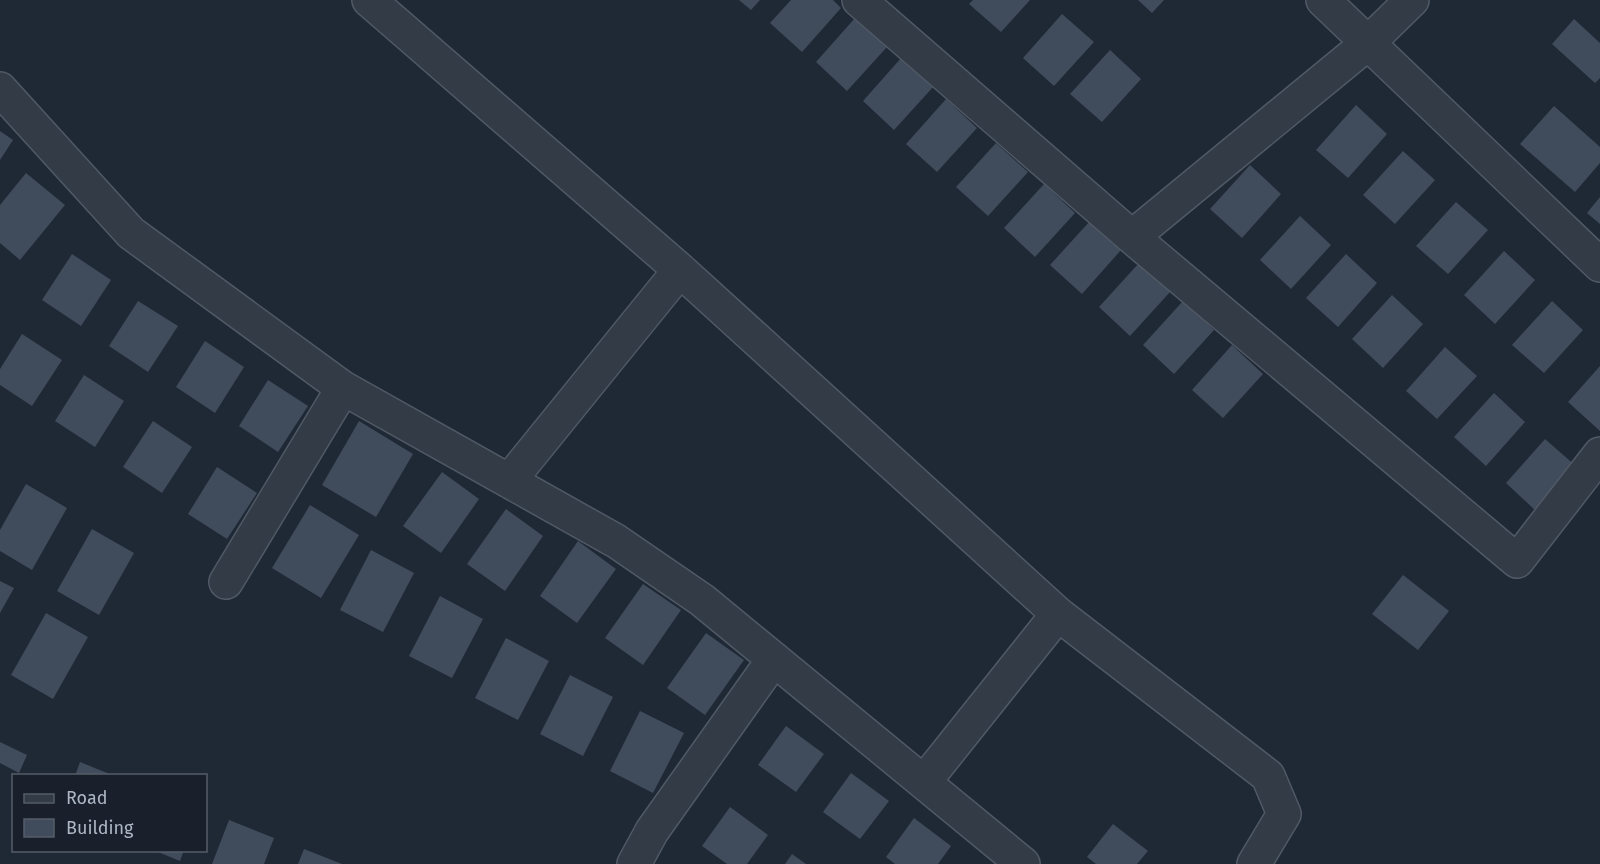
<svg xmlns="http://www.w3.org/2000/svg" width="1600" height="864" font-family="'Fira Sans',sans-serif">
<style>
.building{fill:#404c5b}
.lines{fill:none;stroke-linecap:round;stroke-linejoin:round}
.minor-casing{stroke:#505965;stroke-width:36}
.minor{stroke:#333b47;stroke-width:33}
</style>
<rect width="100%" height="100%" fill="#1f2936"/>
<path class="building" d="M739,0H760L751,10Z
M791,0H833L841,8L802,52L770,23Z
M973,0H1030L1001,32L969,4Z
M1138,0H1164L1152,13Z
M1062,14L1094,42L1054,86L1023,58Z
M855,18L887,47L847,91L816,62Z
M1574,19L1600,43V78L1595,83L1552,44Z
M1110,50L1141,79L1102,122L1070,94Z
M902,57L934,86L894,130L863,101Z
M946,99L977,128L937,172L906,144Z
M1356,105L1387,134L1348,178L1316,150Z
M1554,106L1600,147V163L1575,192L1520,144Z
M0,131L13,140L0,160Z
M996,143L1028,172L988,216L956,187Z
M1403,151L1435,180L1395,224L1363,195Z
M1250,165L1281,194L1242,238L1210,209Z
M26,173L65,205L20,260L0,243V205Z
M1044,184L1075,213L1035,257L1004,228Z
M1600,197V224L1587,213Z
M1456,202L1488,230L1448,274L1416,246Z
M1300,216L1331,245L1291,289L1260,260Z
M1090,221L1121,250L1082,294L1050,265Z
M1504,251L1535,280L1495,324L1464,295Z
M72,254L111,280L81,326L42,300Z
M1346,254L1377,283L1338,327L1306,298Z
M1139,263L1170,292L1130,336L1099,307Z
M1392,295L1423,324L1383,368L1352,339Z
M138,301L178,326L148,372L109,346Z
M1183,301L1214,330L1174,374L1143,345Z
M1552,301L1583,330L1544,373L1512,345Z
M22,334L62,360L32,406L0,385V369Z
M205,341L244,367L215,413L176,387Z
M1232,345L1263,374L1223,418L1192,390Z
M1445,347L1477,376L1437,419L1406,391Z
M1600,366V431L1568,402Z
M84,375L124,401L95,447L55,421Z
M268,380L308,406L278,452L239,426Z
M1494,393L1525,422L1486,466L1454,437Z
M153,421L192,447L162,493L123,467Z
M359,421L413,454L376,517L322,485Z
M1545,439L1577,467L1537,512L1506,483Z
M217,467L257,493L227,539L188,514Z
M442,472L479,499L441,553L403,526Z
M26,484L67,508L32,570L0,551V530Z
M310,505L359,535L321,598L272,568Z
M506,509L543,536L505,591L467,564Z
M92,529L134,553L99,615L57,591Z
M578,541L616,569L577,623L540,596Z
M371,550L414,573L383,632L340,610Z
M1403,575L1449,611L1418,650L1372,614Z
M0,581L14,588L0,613Z
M643,584L681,610L643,665L605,638Z
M440,596L483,619L452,678L409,656Z
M46,613L88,637L53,699L11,675Z
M706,633L744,660L705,715L667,688Z
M506,638L549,661L518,720L475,698Z
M570,675L613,697L583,756L540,734Z
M640,711L684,733L653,793L610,771Z
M786,726L824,754L796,792L758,765Z
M0,742L27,755L19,773L0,763Z
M80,762L112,775V776H75Z
M851,773L889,801L860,839L823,812Z
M730,807L768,835L747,864H727L702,846Z
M914,818L951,846L938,864H895L886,857Z
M229,820L274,838L264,864H212Z
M1113,824L1148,851L1137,864H1096L1087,857Z
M304,849L342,864H298Z
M153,850H184L180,861Z
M792,854L806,864H785Z"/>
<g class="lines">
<g class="minor-casing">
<path id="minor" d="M369,0L680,270L1058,614L1268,776L1284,814L1254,864
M859,0L1132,237L1517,561L1600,454
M1323,0L1600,265
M0,89L131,233L343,388L616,541L702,600L1023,864
M1132,237L1368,43L1412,0
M509,481L680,270
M226,582L343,388
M924,782L1058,614
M634,864L652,831L774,659"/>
</g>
<use href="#minor" class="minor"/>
</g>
<rect x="12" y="774" width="195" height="78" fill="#19202b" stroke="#545c68" stroke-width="1.5"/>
<rect x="24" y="794" width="30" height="9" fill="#333b47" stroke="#545c68" stroke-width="1.5"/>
<text x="66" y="804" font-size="18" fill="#adb6c4">Road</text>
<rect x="24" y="819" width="30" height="18" fill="#404c5b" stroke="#545c68" stroke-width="1.5"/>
<text x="66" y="834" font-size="18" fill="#adb6c4">Building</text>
</svg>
